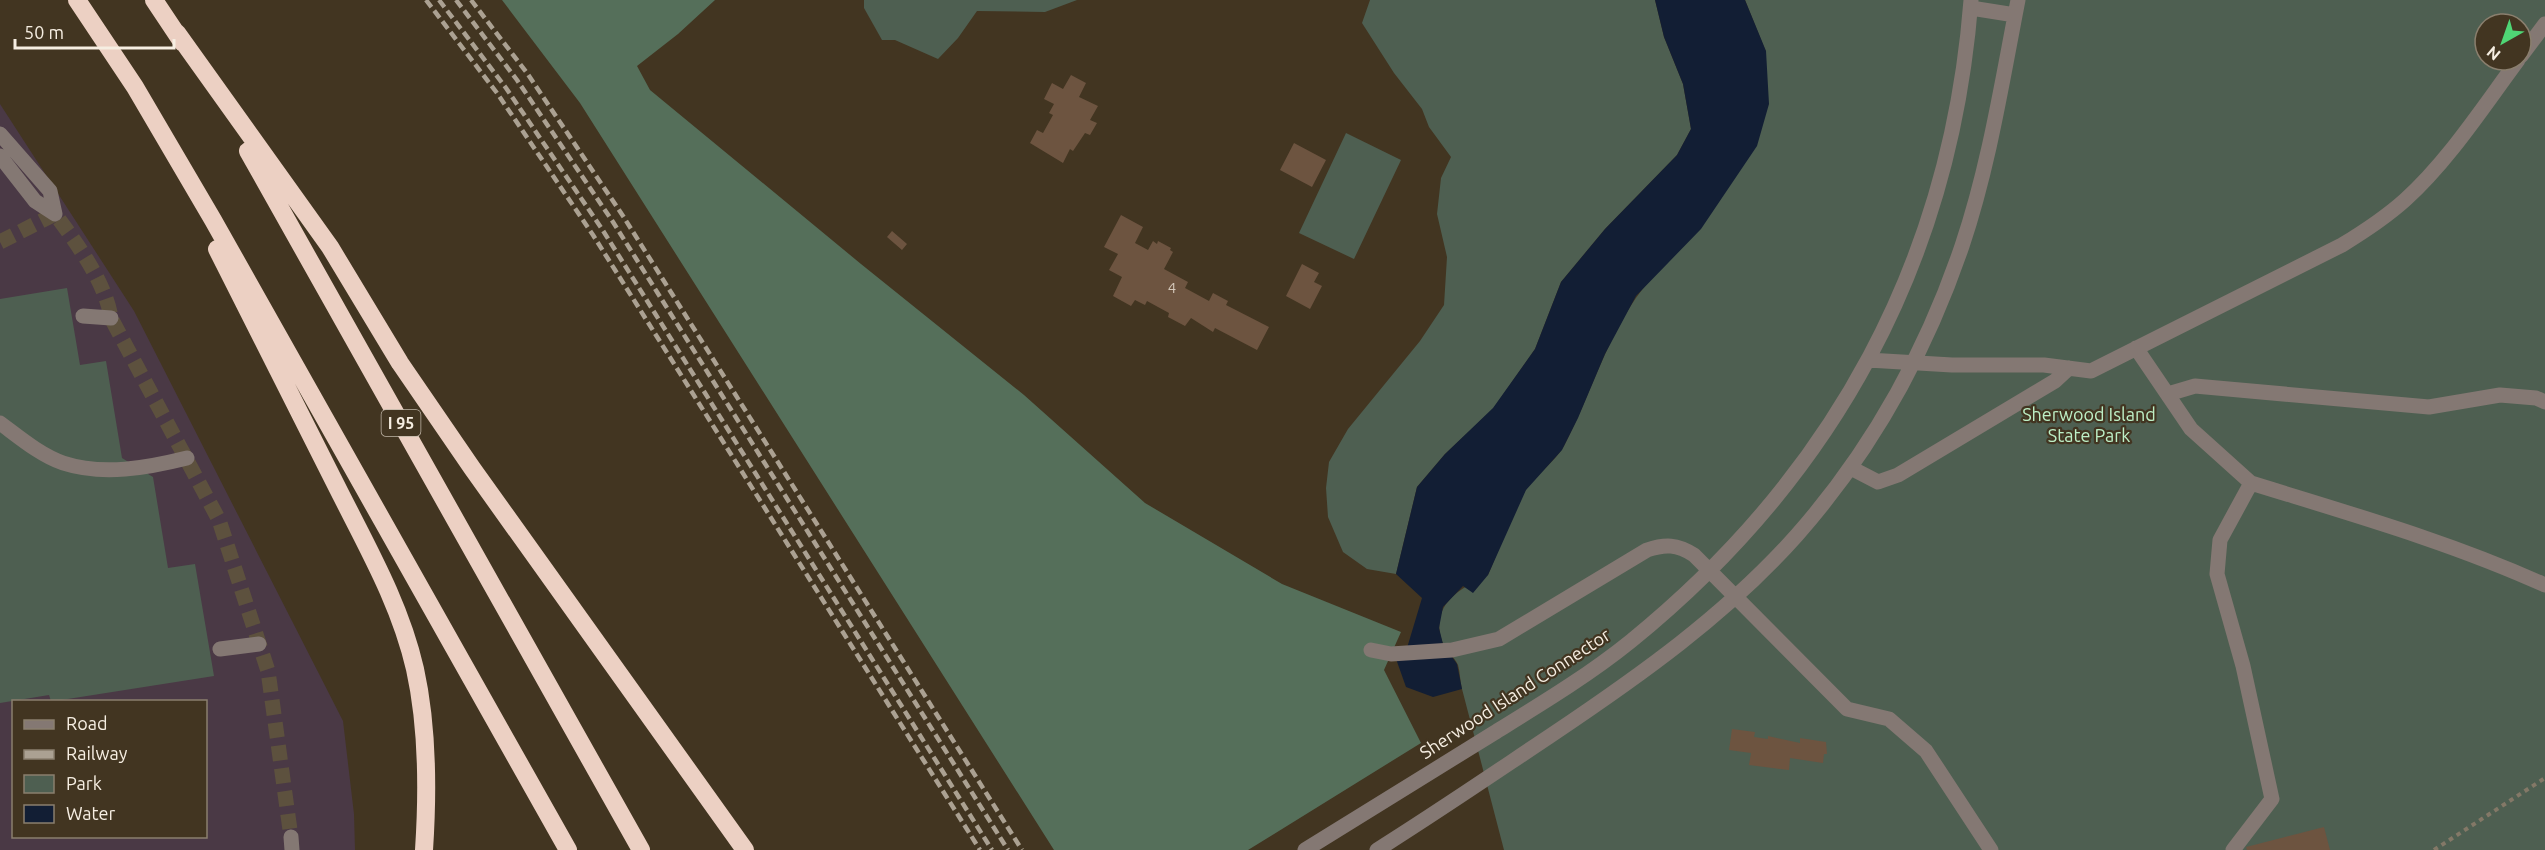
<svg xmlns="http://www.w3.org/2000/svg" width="2545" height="850" font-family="Ubuntu,sans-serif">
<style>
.commercial{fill:#4a3945;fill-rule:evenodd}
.green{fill:#4e5f51;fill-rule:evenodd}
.forest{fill:#556f5a}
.water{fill:#121e34}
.building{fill:#6d5440}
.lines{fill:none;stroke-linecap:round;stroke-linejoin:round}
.minor-tunnel{stroke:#5d513e;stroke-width:15;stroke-dasharray:15 8;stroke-linecap:butt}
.path{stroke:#837867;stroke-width:4;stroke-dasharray:4.5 4.5;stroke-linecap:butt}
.minor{stroke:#847873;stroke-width:15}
.highway{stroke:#ecd0c3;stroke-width:18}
.rail{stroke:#aba192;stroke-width:4.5;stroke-dasharray:9 4.5;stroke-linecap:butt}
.labels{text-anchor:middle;stroke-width:4.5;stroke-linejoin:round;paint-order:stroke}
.number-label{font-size:15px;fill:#d4c8ba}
.shield{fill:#423521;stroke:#c0b6a8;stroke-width:1.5}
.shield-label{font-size:16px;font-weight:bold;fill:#f6eee2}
.park-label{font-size:18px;fill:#bdefc6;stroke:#423521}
.street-label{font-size:18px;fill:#f6eee2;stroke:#423521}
</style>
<rect width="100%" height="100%" fill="#423521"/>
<path class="commercial" d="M0,104L134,311L343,721L354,814L355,850H0ZM14,702H206V836H14Z"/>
<path class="green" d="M864,0H1077L1045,12L977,11L958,38L938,59L895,40H882L864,8Z
M1370,0H1655L1664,37L1683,84L1691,129L1677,155L1605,229L1561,282L1535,349L1493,409L1445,454L1417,487L1396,574L1367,569L1343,552L1328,517L1326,488L1329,462L1348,429L1420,341L1444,305L1447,257L1437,214L1441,178L1451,157L1429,127L1422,109L1394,73L1362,23Z
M1745,0H2545V850H1504L1462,689C1460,681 1460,672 1458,665C1454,656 1445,650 1442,641C1430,605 1460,588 1488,575C1500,548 1510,517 1525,491C1535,475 1554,463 1564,446C1593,391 1609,327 1650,280L1766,52ZM2485,24H2521V60H2485Z
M1346,133L1401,160L1354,259L1299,233Z
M67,288L80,365L106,361L122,458L153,477L168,568L195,564L214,676L55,701H51L49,695L0,703V299Z"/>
<path class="forest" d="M502,0H715L678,34L637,66L650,90L861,264L1024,395L1145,503L1282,584L1401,632L1384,670L1421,743L1248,850H1054L580,103Z"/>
<path class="water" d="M1655,0H1745L1766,51L1769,104L1757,146L1701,229L1636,296L1605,354L1578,418L1562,450L1526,490L1488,575L1473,593L1463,586L1443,607L1439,628L1443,644L1457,664L1462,689L1433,697L1406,687L1395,656L1407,648L1422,598L1396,574L1417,487L1445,454L1493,408L1535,349L1561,282L1605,229L1677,155L1691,129L1683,84L1664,37Z"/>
<path class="building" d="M1071,75L1086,83L1079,97L1098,106L1090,120L1097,123L1090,135L1085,133L1073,151L1070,149L1063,163L1030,143L1037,130L1043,133L1053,115L1049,113L1054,104L1044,99L1052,83L1063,89Z
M1294,143L1326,160L1312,187L1280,170Z
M1121,215L1143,227L1135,243L1148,250L1153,241L1157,244L1158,241L1171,248L1170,250L1173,252L1164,269L1188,282L1185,288L1209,301L1213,293L1228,301L1226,305L1269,327L1257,350L1215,328L1213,332L1191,318L1185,326L1168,317L1169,313L1147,301L1145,305L1135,300L1131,306L1113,296L1122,277L1109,270L1118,254L1104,247Z
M892,231L907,244L902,250L887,237Z
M1302,264L1319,273L1314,282L1322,286L1310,309L1286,296Z
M1732,729L1755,732L1754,737L1768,739V736L1800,743V738L1826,742L1827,754H1824L1823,763L1790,758L1789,770L1749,765L1751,753L1729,750Z
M2324,827L2330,850H2247L2246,847Z"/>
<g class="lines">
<path class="minor-tunnel" d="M0,242L55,214C76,242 106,283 111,318L219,520L268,671L291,837"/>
<path class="path" d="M2434,850L2545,778"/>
<path class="minor" d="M1971,8L2015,15
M2521,56L2545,24
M0,134L50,191L55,214
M0,156L35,201L55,214
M83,316L111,318
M2136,348L2191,429L2251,483L2220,540L2217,574L2243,666L2272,799L2233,850
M1868,360L1952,365H2044L2091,371L2342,245C2365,231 2386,217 2405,200C2449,160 2483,107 2518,60
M2168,394L2195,386L2429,407L2500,395L2536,398L2545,402
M0,423C19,437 40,455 63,463C103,476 147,468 187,458
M1851,468L1878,482L1898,475L2055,381L2069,368
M2251,483C2351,514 2450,542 2545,585
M220,649L259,644
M1371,650L1391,654L1452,650L1499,639L1647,550C1665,544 1677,544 1694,555L1847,709L1889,719L1926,751L1991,850
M291,837L292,850
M1305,850C1368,811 1431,772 1494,733C1541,704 1589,675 1631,641C1834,476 1951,261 1971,0
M1377,850C1436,813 1493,774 1550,736C1638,677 1726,615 1797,535C1871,451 1926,352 1962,246C1989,166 2002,82 2018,0"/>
<path class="highway" d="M77,0L135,87L213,220L568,850
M154,0L182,42
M177,33L330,247L400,363L472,468L745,850
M248,151L641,850
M217,249C257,328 296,407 336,485C366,545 400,603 415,669C428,728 428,790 424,850"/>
<path class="rail" d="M426,0L497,93L593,235L980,850
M439,0L506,88L602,229L992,850
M456,0L517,80L613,222L1008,850
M471,0L527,73L623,216L1022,850"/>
</g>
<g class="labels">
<g class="number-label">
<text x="1172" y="293">4</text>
</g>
<rect class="shield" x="381.5" y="410" width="39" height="26" rx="4.5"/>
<g class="shield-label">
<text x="401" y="429">I 95</text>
</g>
<g class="park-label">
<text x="2089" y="421">Sherwood Island<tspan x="2089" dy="21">State Park</tspan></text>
</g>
<g class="street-label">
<text transform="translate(1515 694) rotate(-33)" y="6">Sherwood Island Connector</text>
</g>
</g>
<rect x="12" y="700" width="195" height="138" fill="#423521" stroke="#8a7f6e" stroke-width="1.5"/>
<rect x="24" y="720" width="30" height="9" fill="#847873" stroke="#8a7f6e" stroke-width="1.5"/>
<text x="66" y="730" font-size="18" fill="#f6eee2">Road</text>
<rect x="24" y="750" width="30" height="9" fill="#aba192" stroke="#8a7f6e" stroke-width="1.5"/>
<text x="66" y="760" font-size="18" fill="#f6eee2">Railway</text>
<rect x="24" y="775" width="30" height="18" fill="#4e5f51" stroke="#8a7f6e" stroke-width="1.5"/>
<text x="66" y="790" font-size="18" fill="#f6eee2">Park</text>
<rect x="24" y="805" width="30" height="18" fill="#121e34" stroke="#8a7f6e" stroke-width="1.5"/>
<text x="66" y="820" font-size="18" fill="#f6eee2">Water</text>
<g transform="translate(2503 42) rotate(220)"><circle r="28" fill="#423521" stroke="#8a7f6e" stroke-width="1.5"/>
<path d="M0-4.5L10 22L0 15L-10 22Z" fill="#4fd675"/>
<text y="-9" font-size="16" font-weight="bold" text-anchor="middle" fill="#f6eee2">N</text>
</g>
<path d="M15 39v9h159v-9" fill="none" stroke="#f6eee2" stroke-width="3"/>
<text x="24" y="39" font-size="18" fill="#f6eee2" stroke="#423521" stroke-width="4.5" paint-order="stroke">50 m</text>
</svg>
